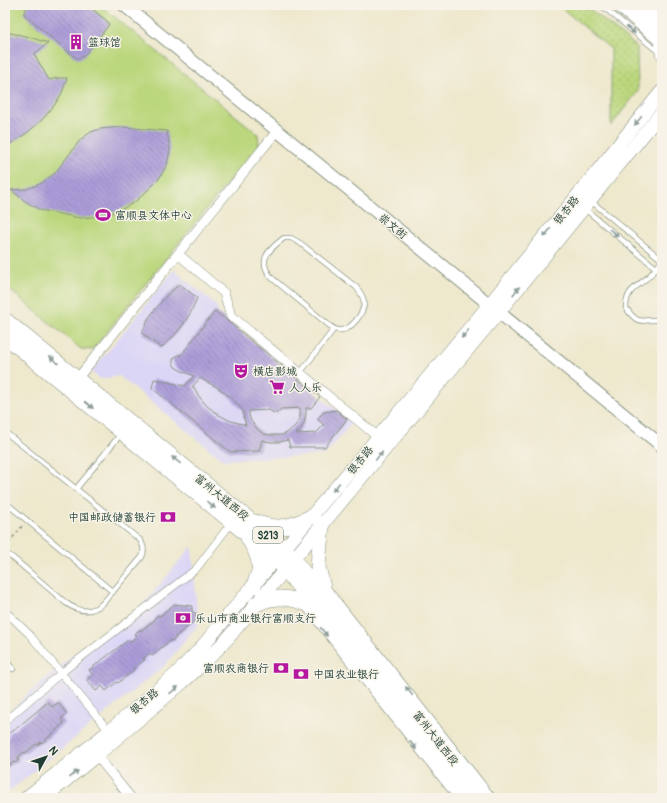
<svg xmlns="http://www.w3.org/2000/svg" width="667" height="803" font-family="Pangolin,'LXGW WenKai TC',sans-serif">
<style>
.built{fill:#dcd6f6}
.grass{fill:url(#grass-dots);stroke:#6d8a58}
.garden{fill:#bbd77d;stroke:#6d8a58}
.building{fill:url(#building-back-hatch);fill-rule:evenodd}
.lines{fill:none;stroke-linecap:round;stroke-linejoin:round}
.service-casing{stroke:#869280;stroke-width:6}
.pedestrian-casing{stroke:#869280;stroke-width:8}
.minor-casing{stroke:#869280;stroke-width:10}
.tertiary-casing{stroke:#869280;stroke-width:14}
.secondary-casing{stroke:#869280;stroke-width:14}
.primary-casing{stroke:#869280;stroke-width:16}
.trunk-casing{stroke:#869280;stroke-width:16}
.path{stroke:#869280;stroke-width:1.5;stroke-dasharray:3 3;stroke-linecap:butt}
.service{stroke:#fff;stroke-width:4.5}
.pedestrian{stroke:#fff;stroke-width:7}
.minor{stroke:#fff;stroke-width:9}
.tertiary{stroke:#fff;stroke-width:12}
.secondary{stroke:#fff;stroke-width:13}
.primary{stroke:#fff;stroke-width:15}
.trunk{stroke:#fff;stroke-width:15}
.oneway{fill:#8f9e9a}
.labels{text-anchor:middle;stroke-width:3;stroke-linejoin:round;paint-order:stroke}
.shield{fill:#f7f3e8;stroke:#60746a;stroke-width:1}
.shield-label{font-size:10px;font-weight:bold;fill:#1f3d34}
.poi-label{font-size:11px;fill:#1f3d34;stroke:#f7f3e8;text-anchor:start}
.street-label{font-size:11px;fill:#1f3d34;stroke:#f7f3e8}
</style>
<defs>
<pattern id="grass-dots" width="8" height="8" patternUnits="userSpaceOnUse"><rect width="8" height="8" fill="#bbd77d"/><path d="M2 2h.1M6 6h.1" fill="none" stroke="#a0b96d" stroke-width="1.8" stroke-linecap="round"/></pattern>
<pattern id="building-back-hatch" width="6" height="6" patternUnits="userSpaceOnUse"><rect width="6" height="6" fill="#ac9dd9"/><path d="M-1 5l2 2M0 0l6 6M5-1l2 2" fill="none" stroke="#8b81b1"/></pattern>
</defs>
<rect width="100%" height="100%" fill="#f7f3e8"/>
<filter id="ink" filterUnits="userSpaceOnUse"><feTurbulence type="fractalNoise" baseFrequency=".025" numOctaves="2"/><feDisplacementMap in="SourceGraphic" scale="8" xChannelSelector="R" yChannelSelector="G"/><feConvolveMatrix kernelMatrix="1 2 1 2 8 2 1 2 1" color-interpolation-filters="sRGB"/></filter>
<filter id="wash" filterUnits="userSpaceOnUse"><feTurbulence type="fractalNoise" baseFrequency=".012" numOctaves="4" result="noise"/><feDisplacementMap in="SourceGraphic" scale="16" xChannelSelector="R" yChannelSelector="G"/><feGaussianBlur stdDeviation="0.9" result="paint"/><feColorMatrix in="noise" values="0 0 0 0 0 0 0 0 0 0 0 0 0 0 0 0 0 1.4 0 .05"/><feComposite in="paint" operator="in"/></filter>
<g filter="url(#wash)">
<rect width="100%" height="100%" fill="#eee8cd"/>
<path class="built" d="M174,270L216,305L218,313L352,423L325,455L223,460L119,376L100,379L91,372Z
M192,546L198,625L164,666L5,795V716L34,688L80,649L140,608Z"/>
<path class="grass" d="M558,5H585L637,47L638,91L611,126V49Z"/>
<path class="garden" d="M5,5H100L258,134L259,144L92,350L81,349L5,286Z"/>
<g id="blocks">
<path class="building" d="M29,5H87L107,21L109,24L108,26L84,56L78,59L76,58L27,17L24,14V12Z
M10,33L26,36L48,43L34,54L49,80L58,78H67L62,93L53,107L42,120L28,132L12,143L5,146V34Z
M123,127L167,131L170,150L167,165L158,180L148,190L135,202L118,211L102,216L80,218L40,210L25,201L11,190L27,189L42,183L55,173L81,139L91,132L100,129Z
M180,284L197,298L191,312L183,325L173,337L161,348L142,333L148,319L156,308L167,295Z
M215,311L320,397L311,408H306V414L304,423L302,427L296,434L316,433L324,425L317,419L324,412L336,410L347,419L325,447H290L288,440L279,442H270L262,440L259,451L230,452L152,388L154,379L185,386L194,376L180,370L175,367L173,363V359L178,355H181ZM200,378L220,389L231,398L243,411V416L246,425L231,421L219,415L207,406L198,395L194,387H192ZM300,408V418L296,425L287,433L282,435H270L264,434L258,430L251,421L249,415V411L269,410L272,412L276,413L278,412L281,409Z
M174,604L192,606V612L196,613V620L175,637L176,638L172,641L171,640L156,652H157L152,656L150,653L143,659L145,660L133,669L134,670L118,683L117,682L106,691L102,686L96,691L87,680L93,675L89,670L128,640L130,642L137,636L135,634L139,630L140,631L155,620L154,619L158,615L160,616Z
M48,702L52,707L58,703L67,714L61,719L64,723L42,743L41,742L37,745L36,744L25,753L24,752L17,758L19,760L15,763L14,762L5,769V739L10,735L9,733L12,731H13Z"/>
</g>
</g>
<g filter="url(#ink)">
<use href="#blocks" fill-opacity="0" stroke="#869280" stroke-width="1"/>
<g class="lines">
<g class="service-casing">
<path id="service" d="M601,5L660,53
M659,5L662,7
M591,201L662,260
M585,209L656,268
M284,238H291L300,243L356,287C360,292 364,297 364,303C364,313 351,330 341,330C337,331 334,329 330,326L273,279C256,261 268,250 284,238Z
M662,261C657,267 653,273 647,278C635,288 626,291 626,308C640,328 642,318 662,320
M300,373L334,329
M5,432L140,540C144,546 145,551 142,557L103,603C91,614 79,612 66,603L13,558L5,553
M76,489L120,435
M5,502L113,592
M329,589L494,798
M306,609L456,798
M5,660L13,669"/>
</g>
<g class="pedestrian-casing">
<path id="pedestrian" d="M5,611L29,634L109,731
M5,721L61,673L196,569L232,522"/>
</g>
<g class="minor-casing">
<path id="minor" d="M178,254L224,293L231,316L378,437
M77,379L277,131
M93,751L131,798"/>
</g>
<g class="tertiary-casing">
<path id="tertiary" d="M124,5L662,446"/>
</g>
<g class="secondary-casing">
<path id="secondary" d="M661,39L662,53
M26,798L109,731L176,674L200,649L489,305L662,91
M44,798L97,755L183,682L208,659L228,638L498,313L662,112"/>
</g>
<g class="primary-casing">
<path id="primary" d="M5,320L285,549L483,798
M5,336L277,559L467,798
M255,522C279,531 291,527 313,516
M322,525L319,554L318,567L325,596
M248,538C254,548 261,559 259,571C258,576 255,582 254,586
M256,604C261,602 266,600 271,599C286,596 302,601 316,608"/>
</g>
<g class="trunk-casing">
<path id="trunk" d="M620,5L662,40
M643,5L662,21"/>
</g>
<path class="path" d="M5,547L23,525"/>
<use href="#service" class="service"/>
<use href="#pedestrian" class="pedestrian"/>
<use href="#minor" class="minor"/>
<use href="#tertiary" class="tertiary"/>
<use href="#secondary" class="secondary"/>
<use href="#primary" class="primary"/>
<use href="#trunk" class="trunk"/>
</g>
<defs><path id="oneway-solid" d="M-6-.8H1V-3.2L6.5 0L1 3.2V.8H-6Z"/></defs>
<g class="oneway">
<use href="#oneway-solid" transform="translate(631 30) rotate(39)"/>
<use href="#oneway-solid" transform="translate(638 121) rotate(129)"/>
<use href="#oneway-solid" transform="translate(547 233) rotate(129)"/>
<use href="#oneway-solid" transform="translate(614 233) rotate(40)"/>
<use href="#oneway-solid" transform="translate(516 291) rotate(-51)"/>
<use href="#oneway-solid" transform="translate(465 334) rotate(130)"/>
<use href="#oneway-solid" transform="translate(54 360) rotate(-141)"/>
<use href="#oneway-solid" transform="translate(89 405) rotate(39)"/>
<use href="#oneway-solid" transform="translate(379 456) rotate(-50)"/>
<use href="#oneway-solid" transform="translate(176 460) rotate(-141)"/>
<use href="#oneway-solid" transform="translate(336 487) rotate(130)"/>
<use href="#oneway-solid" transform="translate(211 505) rotate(39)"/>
<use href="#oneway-solid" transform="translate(324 632) rotate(52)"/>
<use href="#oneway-solid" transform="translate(174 690) rotate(-40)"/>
<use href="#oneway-solid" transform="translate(409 691) rotate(-128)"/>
<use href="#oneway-solid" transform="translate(413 745) rotate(52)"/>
<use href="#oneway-solid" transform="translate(74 774) rotate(-39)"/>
</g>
</g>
<defs>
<g id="building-bare" transform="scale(1.2)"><path d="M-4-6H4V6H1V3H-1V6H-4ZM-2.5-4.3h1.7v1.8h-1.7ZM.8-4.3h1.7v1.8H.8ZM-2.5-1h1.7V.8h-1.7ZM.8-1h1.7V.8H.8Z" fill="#b5179e" stroke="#f7f3e8" stroke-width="2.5" paint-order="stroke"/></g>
<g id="stadium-bare" transform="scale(1.2)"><path d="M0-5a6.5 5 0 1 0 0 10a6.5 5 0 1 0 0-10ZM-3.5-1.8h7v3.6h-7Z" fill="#b5179e" stroke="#f7f3e8" stroke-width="2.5" paint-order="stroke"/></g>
<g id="theatre-bare" transform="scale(1.2)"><path d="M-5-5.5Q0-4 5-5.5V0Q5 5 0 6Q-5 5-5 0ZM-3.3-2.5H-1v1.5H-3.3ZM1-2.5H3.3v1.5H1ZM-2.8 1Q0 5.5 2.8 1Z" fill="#b5179e" stroke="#f7f3e8" stroke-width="2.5" paint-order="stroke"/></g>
<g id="supermarket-bare" transform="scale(1.2)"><path d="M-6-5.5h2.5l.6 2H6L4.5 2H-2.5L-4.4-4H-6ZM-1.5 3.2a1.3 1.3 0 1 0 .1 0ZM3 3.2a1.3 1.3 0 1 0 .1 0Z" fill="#b5179e" stroke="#f7f3e8" stroke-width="2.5" paint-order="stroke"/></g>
<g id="bank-bare" transform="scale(1.2)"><path d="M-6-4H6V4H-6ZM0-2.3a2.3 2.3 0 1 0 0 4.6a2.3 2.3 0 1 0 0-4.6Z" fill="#b5179e" stroke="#f7f3e8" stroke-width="2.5" paint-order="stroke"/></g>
</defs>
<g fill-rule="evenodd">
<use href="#building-bare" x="76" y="42"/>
<use href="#stadium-bare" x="103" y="215"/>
<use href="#theatre-bare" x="241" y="371"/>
<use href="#supermarket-bare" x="277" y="387"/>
<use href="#bank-bare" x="168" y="517"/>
<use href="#bank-bare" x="183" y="618"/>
<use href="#bank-bare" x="281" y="668"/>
<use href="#bank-bare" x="301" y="674"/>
</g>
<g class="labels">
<rect class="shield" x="253" y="527" width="30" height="16" rx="3"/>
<g class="shield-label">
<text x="268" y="539">S213</text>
</g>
<g class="poi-label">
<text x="88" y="46">篮球馆</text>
<text x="115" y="219">富顺县文体中心</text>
<text x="253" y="375">横店影城</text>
<text x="289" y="391">人人乐</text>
<text x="156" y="521" text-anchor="end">中国邮政储蓄银行</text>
<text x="195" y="622">乐山市商业银行富顺支行</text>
<text x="269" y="672" text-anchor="end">富顺农商银行</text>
<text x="313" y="678">中国农业银行</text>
</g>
<g class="street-label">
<text transform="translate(566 210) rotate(-51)" y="4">银杏路</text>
<text transform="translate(393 226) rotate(39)" y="4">崇文街</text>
<text transform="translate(360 460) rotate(-50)" y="4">银杏路</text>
<text transform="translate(222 497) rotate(39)" y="4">富州大道西段</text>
<text transform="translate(144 701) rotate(-40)" y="4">银杏路</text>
<text transform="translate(436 738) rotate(52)" y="4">富州大道西段</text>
</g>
</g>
<rect width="667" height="803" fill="none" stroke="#f7f3e8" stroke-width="20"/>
<g transform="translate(46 757) rotate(50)" stroke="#f7f3e8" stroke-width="3" paint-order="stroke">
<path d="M0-3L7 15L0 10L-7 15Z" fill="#1f3d34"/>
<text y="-6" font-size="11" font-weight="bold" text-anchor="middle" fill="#1f3d34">N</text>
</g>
</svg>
